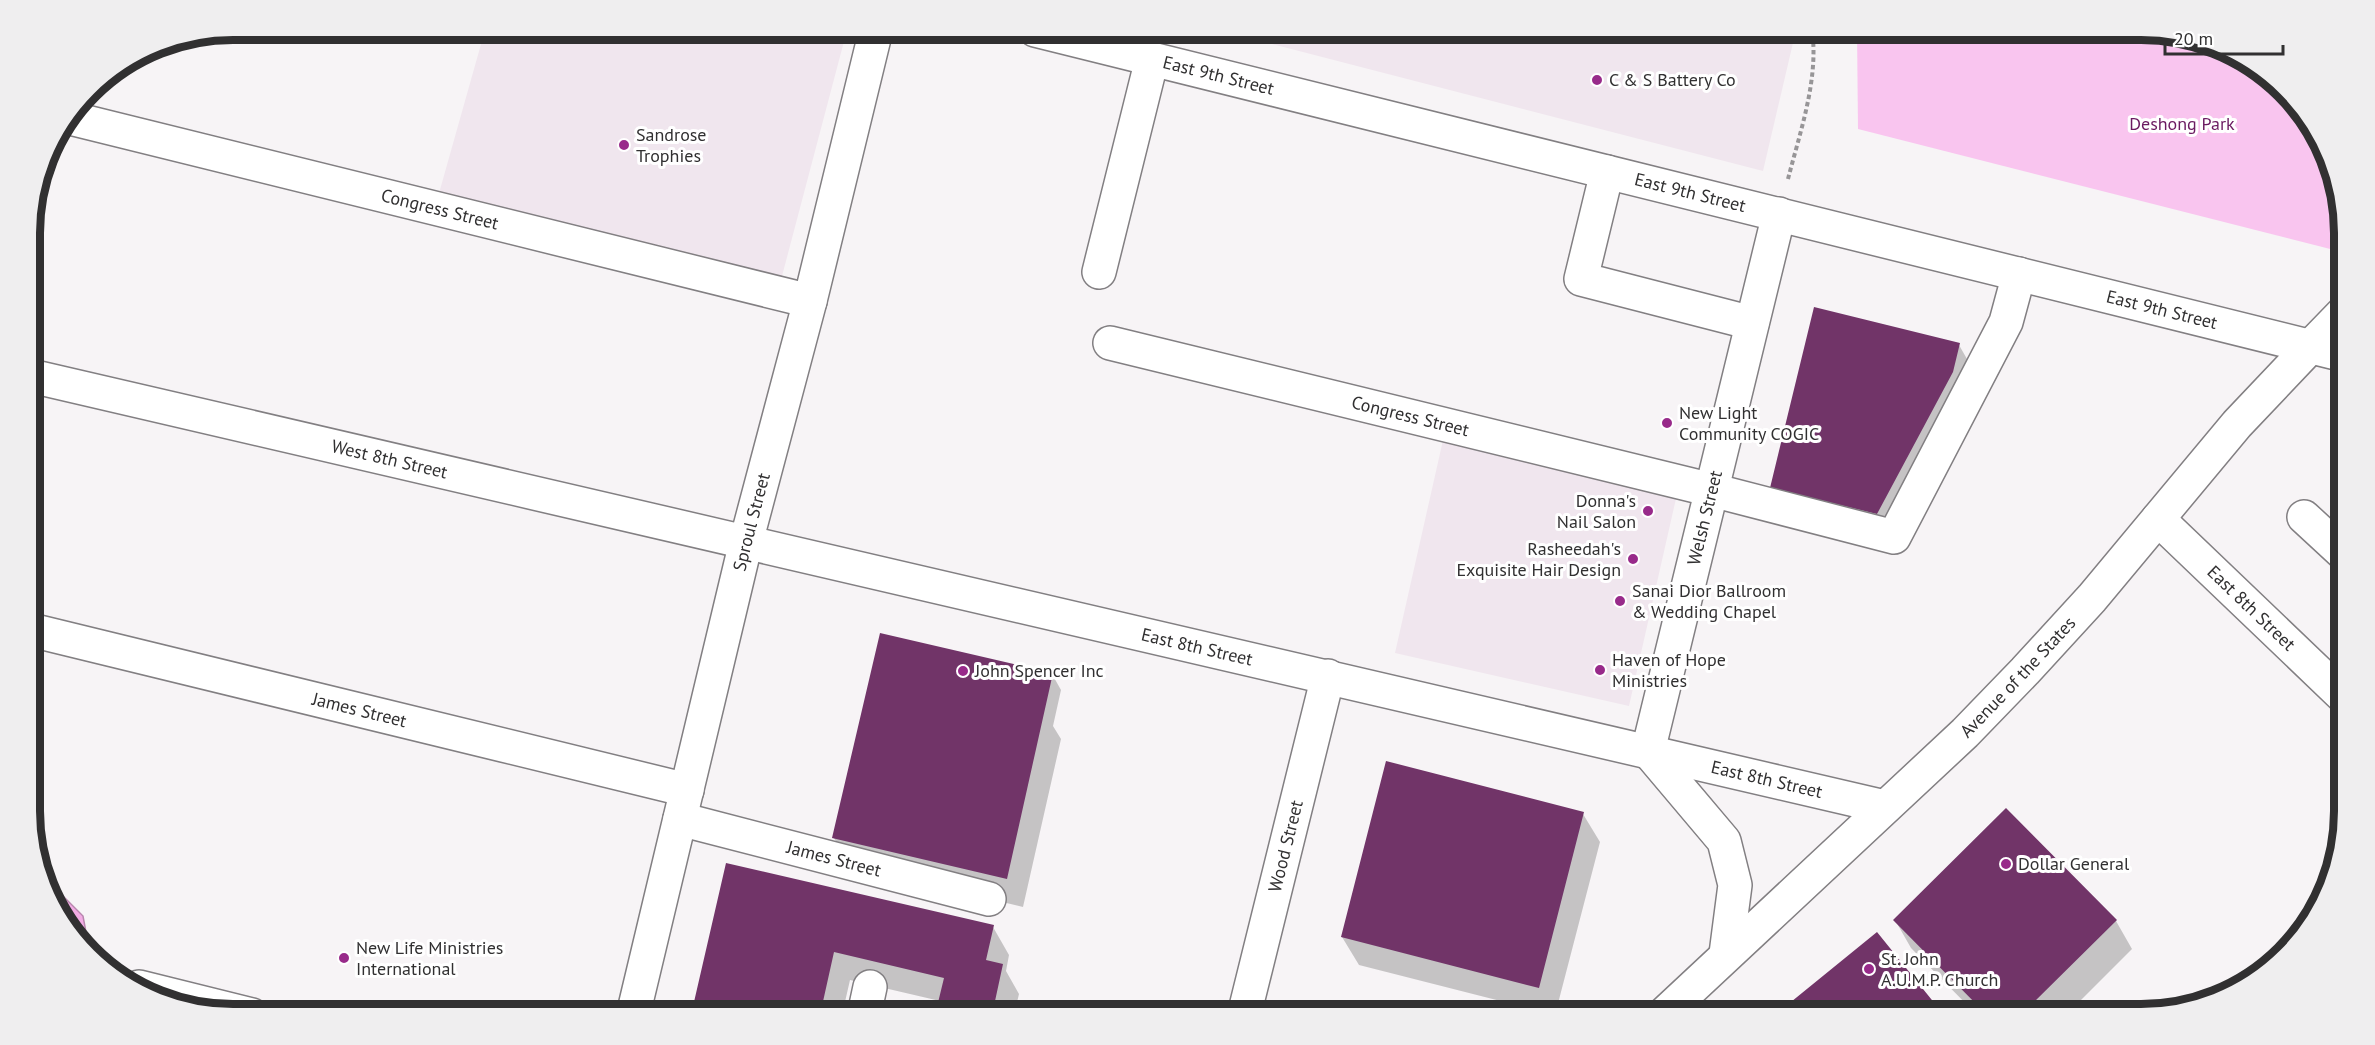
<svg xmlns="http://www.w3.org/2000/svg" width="2375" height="1045" font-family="'PT Sans',sans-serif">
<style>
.built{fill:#f0e6ee}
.green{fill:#f9c5ef}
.water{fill:#f2abe4;stroke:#b886ae;stroke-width:1.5}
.shadow{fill:#0003}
.building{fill:#713468}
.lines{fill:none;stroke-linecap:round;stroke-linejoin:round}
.minor-casing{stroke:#827f82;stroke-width:36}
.major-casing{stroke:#827f82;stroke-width:36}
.path{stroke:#979597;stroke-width:4;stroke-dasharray:4.5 3;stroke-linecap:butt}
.minor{stroke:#fff;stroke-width:33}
.major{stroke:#fff;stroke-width:33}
.poi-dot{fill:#982a8a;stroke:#fff;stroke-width:2}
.labels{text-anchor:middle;stroke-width:6;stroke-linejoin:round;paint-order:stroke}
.street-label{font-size:18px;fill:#313031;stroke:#fff}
.poi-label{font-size:18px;fill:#313031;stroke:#fff;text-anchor:start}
.park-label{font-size:18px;fill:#6b1a61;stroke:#fff}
.rim{fill:none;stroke:#313031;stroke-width:8}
</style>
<rect width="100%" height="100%" fill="#f7f4f6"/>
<path class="built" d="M485,30H847L777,295L434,211Z
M1218,30H1796L1763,171Z
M1448,418L1682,472L1629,706L1395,653Z"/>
<path class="green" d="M1857,30H2142L2219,45L2303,109L2343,207V250L2342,252L1858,129Z"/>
<path class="water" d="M51,884L83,916L89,948L72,936Z"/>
<path class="shadow" d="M1959,345L1975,373L1893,542L1788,516L1772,488Z
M1052,674L1061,690L1053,726L1061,739L1023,907L850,866L834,838Z
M1583,814L1600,842L1555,1015L1359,965L1342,937Z
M727,865L993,927L1009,955L1006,971L1019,994L1014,1015H937L940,1001L850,980L842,1015H693Z
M1895,920L2116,921L2132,949L2066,1015H1977L1911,948Z"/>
<path class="building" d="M1814,307L1960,343L1953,372L1877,514L1770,488Z
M880,633L1053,673L1007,879L832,838Z
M1386,761L1584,812L1539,988L1341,937Z
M2006,808L2117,920L2021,1015H1987L1893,920Z
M726,863L994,925L986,960L1003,964L992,1015H935L944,978L834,952L820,1015H691Z
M1877,932L1944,1015H1793L1786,1006Z"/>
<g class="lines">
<g class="minor-casing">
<g id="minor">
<path id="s1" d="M70,118L810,301"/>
<path d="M1607,172L1581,279L1752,323"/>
<path d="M1099,272L1152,59"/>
<path id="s2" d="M1110,343L1712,490L1894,537L2006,322L2019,274"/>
<path id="s3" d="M31,376L1885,807"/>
<path d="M2304,517L2344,554"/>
<path id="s4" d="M2158,519L2345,698"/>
<path id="s5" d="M31,630L687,790"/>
<path id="s6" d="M1648,751L1779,214"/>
<path d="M1648,751L1724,841L1735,885L1726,954"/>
<path id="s7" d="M680,819L989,899"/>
<path d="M139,987L252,1015"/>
<path id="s8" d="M633,1015L746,542L810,301L876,30"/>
<path d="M864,1015L870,987"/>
<path id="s9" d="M1244,1015L1328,676"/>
<path id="s10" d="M1663,1015L1965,733L2025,671L2092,598L2237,424L2311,346"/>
</g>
</g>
<g class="major-casing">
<g id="major">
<path id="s11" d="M1035,30L2344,355"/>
<path d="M2311,346L2344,312"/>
</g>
</g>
<path class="path" d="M1788,179C1800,132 1819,79 1812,30"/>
<use href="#minor" class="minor"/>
<use href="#major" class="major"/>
</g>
<g class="poi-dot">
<circle cx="1597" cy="80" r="6"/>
<circle cx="624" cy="145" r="6"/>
<circle cx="1667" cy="423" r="6"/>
<circle cx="1648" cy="511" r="6"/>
<circle cx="1633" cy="559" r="6"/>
<circle cx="1620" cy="601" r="6"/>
<circle cx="1600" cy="670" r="6"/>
<circle cx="963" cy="671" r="6"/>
<circle cx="2006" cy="864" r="6"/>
<circle cx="344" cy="958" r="6"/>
<circle cx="1869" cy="969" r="6"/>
</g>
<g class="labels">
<g class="street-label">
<text dy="6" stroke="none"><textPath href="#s11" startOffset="189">East 9th Street</textPath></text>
<text dy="6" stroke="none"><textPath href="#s11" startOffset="675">East 9th Street</textPath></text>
<text dy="6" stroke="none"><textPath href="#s1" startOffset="381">Congress Street</textPath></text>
<text dy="6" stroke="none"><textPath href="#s11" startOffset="1161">East 9th Street</textPath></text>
<text dy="6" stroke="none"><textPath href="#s2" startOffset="309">Congress Street</textPath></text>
<text dy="6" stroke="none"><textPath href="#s3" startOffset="368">West 8th Street</textPath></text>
<text dy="6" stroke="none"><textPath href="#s6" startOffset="240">Welsh Street</textPath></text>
<text dy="6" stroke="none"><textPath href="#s8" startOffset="507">Sproul Street</textPath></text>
<text dy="6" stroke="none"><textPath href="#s4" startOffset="129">East 8th Street</textPath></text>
<text dy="6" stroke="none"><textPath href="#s3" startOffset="1197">East 8th Street</textPath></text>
<text dy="6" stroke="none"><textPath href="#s10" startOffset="490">Avenue of the States</textPath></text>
<text dy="6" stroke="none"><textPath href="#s5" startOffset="338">James Street</textPath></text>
<text dy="6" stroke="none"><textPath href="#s3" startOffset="1782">East 8th Street</textPath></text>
<text dy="6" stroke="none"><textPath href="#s9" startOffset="174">Wood Street</textPath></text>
<text dy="6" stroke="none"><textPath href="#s7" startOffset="159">James Street</textPath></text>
</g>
<g class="poi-label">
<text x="1609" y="86">C &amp; S Battery Co</text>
<text x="636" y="141">Sandrose<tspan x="636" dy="21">Trophies</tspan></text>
<text x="1679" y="419">New Light<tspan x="1679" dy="21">Community COGIC</tspan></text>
<text x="1636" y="507" text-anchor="end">Donna's<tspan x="1636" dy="21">Nail Salon</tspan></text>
<text x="1621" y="555" text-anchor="end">Rasheedah's<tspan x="1621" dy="21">Exquisite Hair Design</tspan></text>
<text x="1632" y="597">Sanai Dior Ballroom<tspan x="1632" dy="21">&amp; Wedding Chapel</tspan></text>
<text x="1612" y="666">Haven of Hope<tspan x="1612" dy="21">Ministries</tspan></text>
<text x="975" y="677">John Spencer Inc</text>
<text x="2018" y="870">Dollar General</text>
<text x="356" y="954">New Life Ministries<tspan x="356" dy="21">International</tspan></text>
<text x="1881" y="965">St. John<tspan x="1881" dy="21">A.U.M.P. Church</tspan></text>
</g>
<g class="park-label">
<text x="2182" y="130">Deshong Park</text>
</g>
</g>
<path d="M0 0H2375V1045H0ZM233 40H2141A193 193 0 0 1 2334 233V811A193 193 0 0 1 2141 1004H233A193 193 0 0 1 40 811V233A193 193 0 0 1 233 40Z" fill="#efeeef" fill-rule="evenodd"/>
<path class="rim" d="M233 40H2141A193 193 0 0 1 2334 233V811A193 193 0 0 1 2141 1004H233A193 193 0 0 1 40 811V233A193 193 0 0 1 233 40Z"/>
<path d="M2165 45v9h118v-9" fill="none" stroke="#313031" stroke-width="3"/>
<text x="2174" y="45" font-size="18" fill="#313031" stroke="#ffffff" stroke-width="4.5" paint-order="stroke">20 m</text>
</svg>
